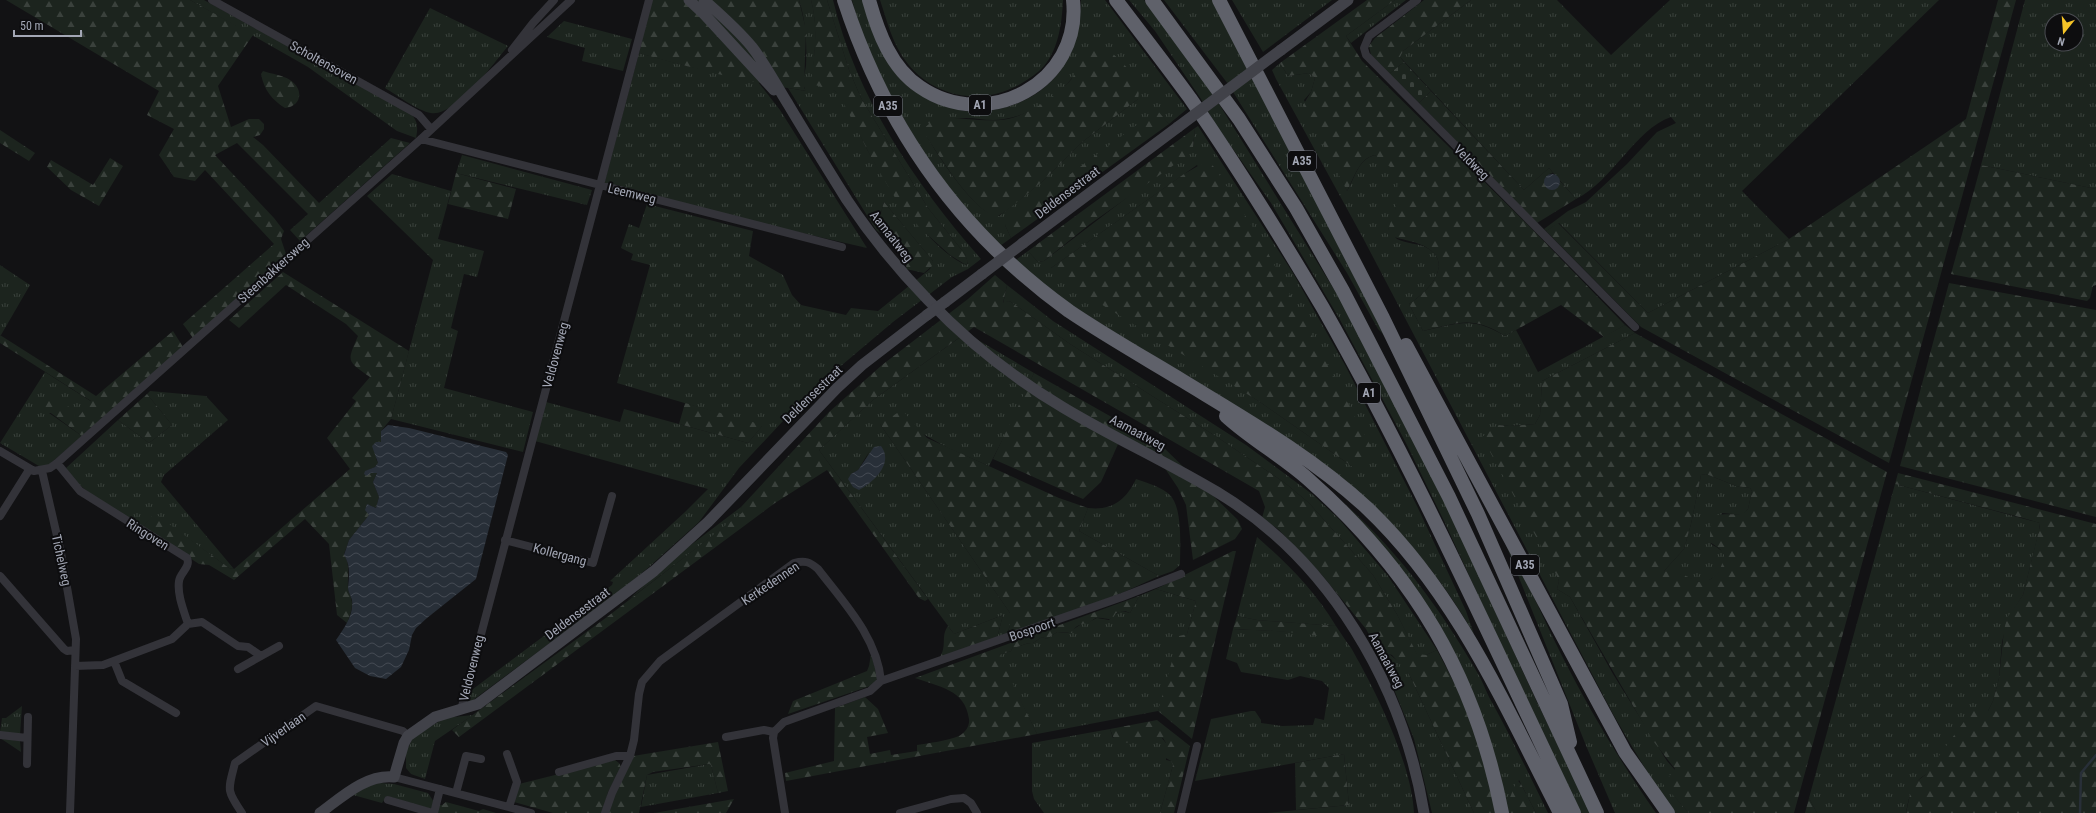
<svg xmlns="http://www.w3.org/2000/svg" width="2096" height="813" font-family="'Roboto Condensed',sans-serif">
<style>
.grass{fill:url(#grass-tufts);fill-rule:evenodd}
.forest{fill:url(#forest-firs);fill-rule:evenodd}
.cemetery{fill:url(#cemetery-stones)}
.water{fill:url(#water-waves)}
.lines{fill:none;stroke-linecap:round;stroke-linejoin:round}
.stream{stroke:#282f38;stroke-width:2.5}
.street{stroke:#333339;stroke-width:8}
.secondary{stroke:#414249;stroke-width:11}
.highway{stroke:#5f616a;stroke-width:14}
.secondary-bridge{stroke:#414249;stroke-width:11}
.labels{text-anchor:middle;stroke-width:4;stroke-linejoin:round;paint-order:stroke}
.shield{fill:#0d0d0f;stroke:#767983;stroke-width:1}
.shield-label{font-size:12px;font-weight:bold;fill:#a3a7b5}
.street-label{font-size:13px;fill:#a3a7b5;stroke:#0d0d0f}
</style>
<defs>
<pattern id="grass-tufts" width="24" height="20" patternUnits="userSpaceOnUse"><rect width="24" height="20" fill="#1c241e"/><path d="M3 7l-1-3M5 7V3M7 7l1-3M15 17l-1-3M17 17v-4M19 17l1-3" fill="none" stroke="#3a413c"/></pattern>
<pattern id="forest-firs" width="22" height="20" patternUnits="userSpaceOnUse"><rect width="22" height="20" fill="#1c241e"/><path d="M5 1l3.5 6h-7zM16 11l3.5 6h-7z" fill="#3a413c"/></pattern>
<pattern id="cemetery-stones" width="16" height="16" patternUnits="userSpaceOnUse"><rect width="16" height="16" fill="#1c241e"/><path d="M2 7V4a2 2 0 0 1 4 0v3zM10 15v-3a2 2 0 0 1 4 0v3z" fill="#3a413c"/></pattern>
<pattern id="water-waves" width="16" height="10" patternUnits="userSpaceOnUse"><rect width="16" height="10" fill="#282f38"/><path d="M0 5q4-4 8 0t8 0" fill="none" stroke="#444a53"/></pattern>
</defs>
<rect width="100%" height="100%" fill="#121214"/>
<path class="grass" d="M190,0H204L411,114C418,121 418,128 416,138L397,131L308,67Z
M799,0H811C819,27 814,56 812,83C819,86 830,87 835,91C847,101 858,131 865,145C881,178 932,252 966,265L968,263L965,254L928,208L861,98L849,70L827,0H833C856,97 917,186 981,259L968,269L952,277L893,322L810,392L739,468L699,522L649,567L620,591L469,703H465L469,692L612,585L613,582L610,581L685,512L708,489L535,441L546,402L620,422L624,409L748,443L762,426L617,383L650,265L631,260L633,254L621,248L629,224L639,228L647,204L753,231L749,256L783,275L792,295L801,305L846,315L851,308L878,311L930,269L933,261L884,202L876,230L788,88L806,91C801,84 805,73 806,66C807,44 806,21 799,0Z
M852,0H866C869,11 874,34 880,43C886,50 940,102 946,105C964,114 984,113 1003,108C1057,94 1079,53 1081,0H1105L1187,109L1169,124L1157,111L1005,225L1011,238L1000,246L967,213L920,147L876,70L857,18ZM1072,78L1138,88V99L1081,143L1043,181L999,216C994,214 988,213 984,210C963,194 936,153 923,130C933,122 953,118 966,118C975,118 984,120 993,120C1022,120 1055,101 1072,78Z
M880,0H1063C1062,22 1059,48 1044,66C1038,73 1030,78 1022,83C985,106 936,99 908,64C893,46 887,21 880,0Z
M1129,0H1144L1189,58L1219,104L1350,315L1433,476L1535,698L1591,813H1578L1445,523L1406,443L1339,318L1271,203L1214,122L1201,99L1155,31Z
M1164,0H1215L1385,336L1378,329L1347,273L1228,84Z
M1232,0H1332L1263,52Z
M1395,0H1406L1351,43L1346,36Z
M1471,0H1557L1611,55L1670,0H1939L1742,191L1789,239L1648,313L1559,223L1546,231L1544,229L1568,211L1586,202L1627,164L1657,132L1676,123L1671,117C1634,130 1613,181 1576,199L1549,168L1524,190L1400,57L1403,51Z
M2025,0H2096V189L1981,165ZM2052,20H2076V44H2052Z
M430,8L508,46C494,63 455,117 431,113C418,111 397,95 385,88Z
M564,21L632,39L623,71L582,61L585,48L547,37Z
M639,53L683,65L758,82L780,110L867,248L776,227L604,184Z
M1280,63L1288,76L1309,73L1315,78L1311,92L1304,100L1347,191C1355,178 1358,159 1375,155C1381,159 1390,164 1395,170C1404,182 1395,218 1388,230C1391,233 1394,236 1397,239C1406,244 1420,243 1429,249C1454,266 1425,294 1409,304L1423,331C1459,323 1472,316 1505,336L1516,330L1538,372L1625,325L1635,333L1542,381L1540,415L1535,424L1510,426L1498,425L1559,581L1557,589L1570,597L1613,674L1667,761L1675,770V797L1689,813H1675C1652,782 1633,748 1613,714L1363,238L1276,79L1272,70Z
M1198,126L1293,273L1345,365L1417,506L1466,611L1474,634C1438,572 1398,526 1344,479L1067,302L1013,262L1028,251L1038,262L1044,261L1193,147L1195,128ZM1197,165L1353,467L1260,402L1051,268Z
M462,155L592,190L587,205L456,173Z
M392,174L451,191L438,239L484,251L477,277L464,274L451,328L458,331L444,388L533,412L523,452L391,419L433,260L367,196Z
M0,265L30,285L1,335H0Z
M1007,285L1053,321L1246,445L1312,494L1339,519L1388,576L1437,650L1426,655H1417L1398,616L1373,575L1309,503L1285,483L1217,437L1070,344L1011,302L1008,301L1003,304Z
M966,333L1034,373L1012,421L989,466L948,448L923,434L880,424L1010,613V626L1006,635L997,638L1003,615L954,634L819,450L873,400ZM869,452L853,487L851,474L858,470Z
M45,372L92,402L80,415L76,417L73,414L49,413L82,436L44,469L0,443Z
M150,391L206,396L228,420L164,475L161,482L234,569L229,568L154,514L143,527C124,515 75,489 66,468L118,420L149,443L172,425L147,394Z
M1706,474L1736,486L1750,488L1752,491L1748,509L1743,515L1722,513L1711,544C1716,547 1723,550 1725,556C1728,568 1711,583 1699,582C1693,581 1688,576 1682,575C1676,574 1669,574 1664,571L1684,549L1691,524L1700,480L1701,475Z
M1136,479C1147,483 1162,487 1170,495C1183,508 1180,548 1180,565L1173,571L1159,576L1079,531L1088,508C1112,511 1126,500 1136,479Z
M1895,484L2040,523L2039,531L2023,595L2008,618L2002,642L1999,678L1993,701L1988,711L1925,775C1911,783 1909,798 1906,813H1817L1809,798Z
M1324,486C1388,538 1436,601 1477,672C1482,680 1485,689 1489,697C1510,735 1529,774 1548,813H1536L1519,780L1507,805L1486,728L1463,670Z
M741,507L744,512L627,601L675,557Z
M1500,530C1523,571 1541,614 1562,656C1590,711 1621,763 1656,813H1615L1587,748Z
M1257,537C1288,564 1315,591 1336,626L1257,620L1237,616Z
M1156,589L1196,601L1187,634L1185,635L1158,711L1037,734L998,655L1011,651L1013,647C1020,648 1025,642 1033,643L1042,637L1047,639L1057,632L1068,633L1083,623H1087L1097,618L1109,620C1115,613 1120,609 1130,613L1139,596Z
M1233,629C1259,631 1328,630 1348,644C1352,648 1356,657 1359,662C1381,702 1412,768 1414,813H1267L1349,805L1344,754L1195,781L1211,719L1251,711H1255L1261,720V723L1282,726L1313,725L1315,718L1324,720L1329,688L1322,681L1300,676L1288,680L1241,672L1237,663L1226,659Z
M1389,654L1403,665L1409,674L1474,813H1432L1414,739L1381,657Z
M22,706L20,735L0,732L2,718H6Z
M473,715L435,741L425,779L411,774L406,768V751L413,738L444,718Z
M1110,729L1113,738L1161,737L1166,743V760L1171,761L1173,765L1160,813H1044L1034,799L1032,791V743Z
M0,738L20,741L21,752Z
M709,764L711,765L718,793L641,807L647,775Z
M380,783L394,784L428,793L434,802L431,809L387,796L382,803L353,795L369,786Z"/>
<path class="forest" d="M6,0H190L253,35L218,86L231,127L249,119H259L264,124V129L260,135L253,137L263,145L319,203L391,138L410,143L300,241L290,230L308,214L237,143L215,155L274,218L284,231L281,239L286,254L193,338L183,324L274,244L205,170L195,181L174,177L159,155L174,129L147,115L159,91Z
M650,0H799L806,30L804,88L807,91C751,83 694,69 639,53Z
M811,0H827L849,70L861,98L928,208L965,254L968,262L966,265L950,255L921,229L897,201L872,159L842,100L835,91L812,84L811,81C815,54 818,26 811,0Z
M1367,0H1395L1346,36L1362,61L1530,227L1625,325L1604,337L1561,305L1505,336C1472,315 1459,323 1423,331L1409,304C1425,294 1454,266 1429,249C1418,241 1401,240 1388,235V230L1396,207L1398,178L1394,170L1375,155C1359,158 1354,178 1347,191L1303,105L1311,92L1315,78L1309,73L1288,76L1280,63Z
M1424,0H1471L1403,51L1400,57L1404,62L1389,74L1371,55L1369,46L1375,38Z
M1998,0H2016L1889,463L1641,327L1546,231L1558,223L1648,313L1789,239L1966,119Z
M1105,47C1119,59 1143,78 1138,99L1081,143L1043,181L1006,211L996,217C971,209 937,152 922,130L929,124L928,122L933,118C954,116 994,124 1012,118C1032,112 1051,99 1066,85C1082,71 1079,49 1105,47Z
M263,71C271,74 283,75 290,80C304,89 302,106 285,108C272,100 264,90 261,74Z
M1431,91L1524,190L1549,168L1553,173L1549,174L1560,185L1559,180L1576,199L1537,223L1419,103Z
M1157,110L1169,124L1011,238L1005,225L1007,221Z
M1195,128L1193,147L1188,155L1090,224L1044,261L1038,262L1028,251Z
M0,130L35,153L29,161L0,143Z
M110,158L123,166L99,206L71,190L47,167L51,160L93,185Z
M1205,162H1209L1215,168L1262,242L1376,456L1357,467H1353L1260,402L1052,274L1051,268L1184,174Z
M1981,165L2096,189V285L2093,286L2090,298L2087,301L1951,274Z
M456,173L516,189L508,219L448,204Z
M884,202L933,261L932,266L924,273L906,269L908,249L893,242L876,230Z
M283,272L409,351L391,419L381,431L382,438L376,459L378,463L375,467L366,471L377,473L373,482L379,497L376,508L367,504L369,515L349,540L344,554C351,566 347,576 348,589C348,592 351,595 351,598C354,607 350,615 347,623L337,615L329,544L305,519L234,580L209,565L199,564L143,527L154,513L229,568L234,569L350,469L327,438L356,401L352,398L370,377C346,360 347,362 358,336L346,324L286,285L239,328L229,320Z
M995,275L1007,285L1003,303L1008,301L1011,302L1070,344L1217,437L1285,483L1309,503L1373,575L1398,616L1417,654L1426,655L1437,650L1460,694L1485,762L1496,813H1474L1409,674L1392,655L1389,654L1381,657L1366,629L1322,575L1278,529L1262,518L1265,507L1259,491L974,327L873,400L819,450L928,599L925,601L919,598L827,470L775,503L459,737L452,730L607,617L743,512L741,507L829,412L882,365L968,299Z
M1949,283L2096,310V517L1900,466Z
M173,331L183,347L82,436L44,408L40,404L39,398L43,397L68,406L76,416L80,415L91,401L0,343V335L96,396Z
M1635,333L1887,472L1794,813H1689L1663,784L1675,769L1654,742L1570,597L1557,589L1559,581L1553,568L1482,437L1498,425L1510,426L1535,424L1540,415L1542,381ZM1706,474L1736,486L1750,488L1752,491L1748,509L1743,514C1717,516 1710,507 1710,542L1720,549L1725,556L1719,572L1711,579L1699,582L1684,575L1664,571L1684,549L1691,524L1700,480L1701,475Z
M1034,373L1161,445L1238,520L1242,529L1235,539L1193,560L1186,505L1178,488L1156,455L1119,442L1101,482L1083,499L993,459Z
M147,394L172,425L149,443L118,420Z
M685,403L763,425L748,443L679,424Z
M902,410L927,438L1059,498L1088,508L1079,531L1159,576L1122,593L1006,635L1010,626V613L880,424Z
M1898,473L2096,524V813H1906L1912,785L1925,775L1974,708L1988,711L1993,701L1999,678L2004,630L2007,618L2023,595L2040,526V523L2023,518L1895,484Z
M1233,551H1236L1192,739L1158,711L1179,636L1187,634L1196,601L1156,589Z
M1139,596L1130,613L1125,611L1116,613C1110,624 1106,616 1096,618C1093,619 1091,622 1088,623C1081,624 1075,625 1072,633L1057,632L1047,639L1042,637L1033,643C1025,642 1020,648 1013,647L1011,651L999,655L1037,734L786,781L785,773L834,761L835,708L865,697L878,709L888,733L867,737L870,754L890,750L891,755L917,751V745C930,743 946,741 959,736C965,733 970,726 969,719C965,689 939,687 915,678Z
M1003,615L997,638L939,659C948,645 940,637 948,626L954,634Z
M1237,616L1257,620L1336,626L1348,644C1312,631 1272,631 1233,629Z
M871,654L878,678L873,685L788,714L793,701L867,671L869,666Z
M1157,720L1190,746L1174,813H1160L1173,765L1171,761L1164,757L1166,743L1163,738L1116,744L1110,729Z
M718,742L728,791L718,793L711,765L709,764L653,772L647,775L639,813H608L613,798L633,756Z
M1344,754L1349,805L1296,810L1295,763Z
M615,760L619,763L621,767L608,792L602,813H553L514,802L519,784Z
M1517,780L1521,784L1536,813H1509L1507,805Z
M1809,798L1817,813H1805Z
M734,799L726,813H654Z
M446,802L479,811L483,809L496,813H436L438,805H442Z"/>
<path class="cemetery" d="M1404,62L1431,91L1419,103L1389,74Z"/>
<path class="water" d="M1544 182a8 8 0 1 1 16 0a8 8 0 1 1-16 0Z
M388,425L409,428L506,452L508,455L476,579L427,618L416,628L412,635L409,650L401,667L386,679L370,676L355,668L336,640C344,628 354,615 352,600C351,596 348,592 348,588C349,576 351,566 344,555L349,540L369,515L365,510L367,504L376,508L379,497L373,482L377,473H371L367,476L364,474L365,471L375,467L378,463L372,446L376,442H381V431Z
M881,446C894,463 874,482 859,490L853,487L848,479L851,474L858,470L874,447Z"/>
<g class="lines">
<path class="stream" d="M2080,813L2081,773L2096,755"/>
<path class="street" d="M212,0L419,115L431,129
M1417,0L1369,36L1364,48L1366,55L1635,327
M512,50L533,23L554,0
M421,139L842,247
M0,451L34,471L50,468L57,463L421,139L571,0
M57,463L80,491L187,558C191,567 180,573 179,581C177,595 184,611 188,624
M42,471L61,553L76,639L70,813
M0,516L29,470
M505,540L593,563L612,496
M0,576L64,649L67,651L75,650
M114,661L122,681L176,713
M75,666L103,665L172,639L188,624L202,622L238,646L248,647L261,656
M238,669L279,646
M881,681L1122,597L1181,574
M461,710L649,0
M0,735L27,738
M726,737L764,730L774,732
M507,754L517,782L509,807
M27,764L28,717
M559,772L616,756H630
M394,777L531,813
M456,793L466,756L481,759
M388,800L433,813
M242,813C226,790 228,790 235,763L316,706L403,731L408,736
M434,813L440,789
M605,813L612,793L630,756L634,740L639,694L642,682L660,661L794,563C805,560 810,562 818,569C844,603 877,637 881,681L870,691L784,722L774,732L773,738L785,813
M900,813L951,799L964,798L971,803L977,813
M1181,813L1197,746"/>
<path class="secondary" d="M689,0L704,14L774,90
M704,0C721,15 738,30 752,47C766,65 776,85 788,104C807,136 827,168 847,200C871,236 898,269 928,300C968,342 1015,379 1064,408C1114,438 1167,462 1217,492C1330,560 1403,685 1424,813
M1281,50L1348,0
M1023,243L1178,127
M945,302L982,274
M320,813C342,797 366,774 394,777L404,743L408,736L435,717L478,704L654,571L708,522L837,388L862,365L927,315"/>
<path class="highway" d="M844,0C886,129 959,232 1069,311C1106,336 1145,358 1183,381C1247,420 1312,457 1367,508C1456,592 1505,706 1560,813
M869,0C878,32 891,68 920,87C987,133 1082,83 1073,0
M1116,0C1141,33 1166,65 1190,98C1237,166 1281,237 1323,308C1416,472 1493,644 1574,813
M1152,0L1239,119L1296,208L1343,291L1449,497L1597,813
M1219,0L1383,318L1478,514L1561,704L1570,742
M1406,345L1625,752L1668,813
M1226,416C1251,439 1282,456 1308,479C1413,572 1475,675 1502,813"/>
<path class="secondary-bridge" d="M1178,127L1281,50
M982,274L1023,243
M927,315L945,302"/>
</g>
<g class="labels">
<g class="shield">
<rect x="969" y="95" width="22" height="20" rx="3"/>
<rect x="874" y="96" width="28" height="20" rx="3"/>
<rect x="1288" y="151" width="28" height="20" rx="3"/>
<rect x="1358" y="383" width="22" height="20" rx="3"/>
<rect x="1511" y="555" width="28" height="20" rx="3"/>
</g>
<g class="shield-label">
<text x="980" y="109">A1</text>
<text x="888" y="110">A35</text>
<text x="1302" y="165">A35</text>
<text x="1369" y="397">A1</text>
<text x="1525" y="569">A35</text>
</g>
<g class="street-label">
<text transform="translate(324 62) rotate(29)" y="5">Scholtensoven</text>
<text transform="translate(1472 162) rotate(45)" y="5">Veldweg</text>
<text transform="translate(1067 192) rotate(-37)" y="5">Deldensestraat</text>
<text transform="translate(632 193) rotate(14)" y="5">Leemweg</text>
<text transform="translate(892 236) rotate(52)" y="5">Aamaatweg</text>
<text transform="translate(273 270) rotate(-42)" y="5">Steenbakkersweg</text>
<text transform="translate(555 355) rotate(-75)" y="5">Veldovenweg</text>
<text transform="translate(812 394) rotate(-44)" y="5">Deldensestraat</text>
<text transform="translate(1138 432) rotate(28)" y="5">Aamaatweg</text>
<text transform="translate(148 534) rotate(32)" y="5">Ringoven</text>
<text transform="translate(560 554) rotate(15)" y="5">Kollergang</text>
<text transform="translate(62 560) rotate(78)" y="5">Tichelweg</text>
<text transform="translate(770 583) rotate(-34)" y="5">Kerkedennen</text>
<text transform="translate(577 613) rotate(-37)" y="5">Deldensestraat</text>
<text transform="translate(1032 629) rotate(-19)" y="5">Bospoort</text>
<text transform="translate(1387 660) rotate(62)" y="5">Aamaatweg</text>
<text transform="translate(471 668) rotate(-76)" y="5">Veldovenweg</text>
<text transform="translate(283 729) rotate(-35)" y="5">Vijverlaan</text>
</g>
</g>
<g transform="translate(2064 32) rotate(197)"><circle r="19" fill="#0d0d0f" stroke="#494b51"/>
<path d="M0-3L7 15L0 10L-7 15Z" fill="#f5c428"/>
<text y="-6" font-size="11" font-weight="bold" text-anchor="middle" fill="#a3a7b5">N</text>
</g>
<path d="M14 30v6h67v-6" fill="none" stroke="#a3a7b5" stroke-width="2"/>
<text x="20" y="30" font-size="12" fill="#a3a7b5" stroke="#0d0d0f" stroke-width="3" paint-order="stroke">50 m</text>
</svg>
